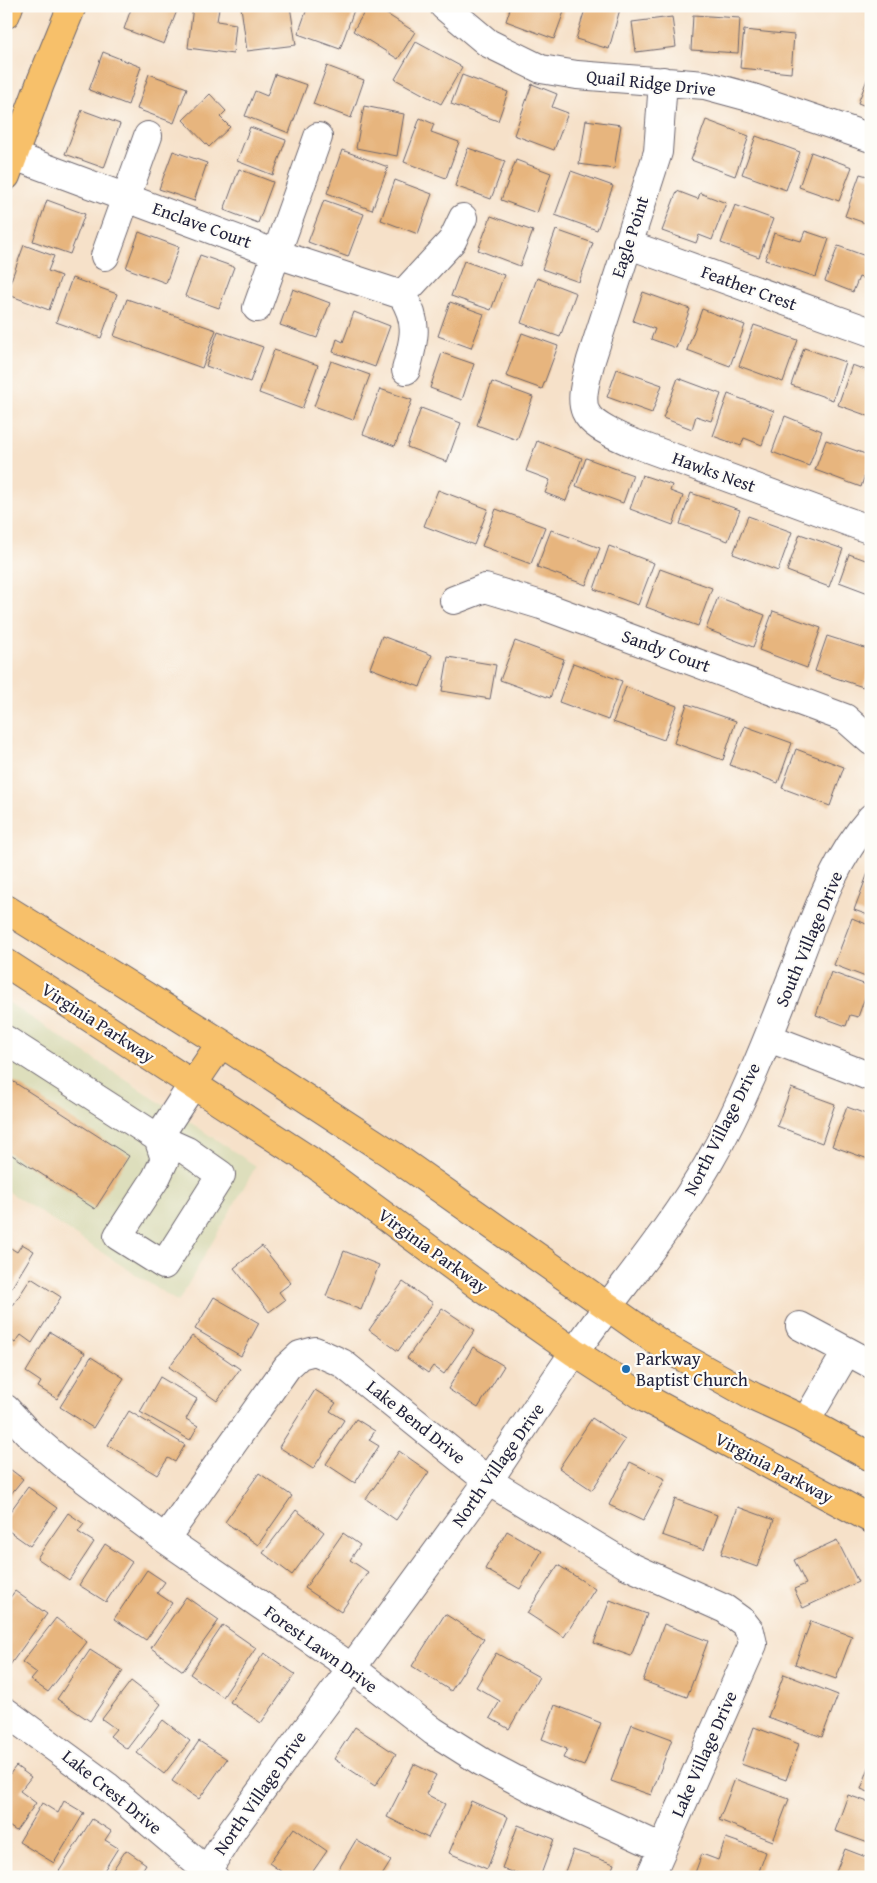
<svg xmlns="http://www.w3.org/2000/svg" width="877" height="1883" font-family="'Gentium Book Plus',serif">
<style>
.built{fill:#dddebc}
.building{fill:#e7b57e}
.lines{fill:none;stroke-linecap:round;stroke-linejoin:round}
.minor-casing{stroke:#6c656d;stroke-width:30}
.major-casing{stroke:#6c656d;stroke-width:30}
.minor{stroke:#fff;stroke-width:28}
.major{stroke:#f7c06b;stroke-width:28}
.poi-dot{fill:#1f6fb2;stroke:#fdfcf7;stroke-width:2}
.labels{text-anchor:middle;stroke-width:4.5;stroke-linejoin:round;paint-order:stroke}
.street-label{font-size:18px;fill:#22223b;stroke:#fdfcf7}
.poi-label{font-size:18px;fill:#22223b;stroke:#fdfcf7;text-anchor:start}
</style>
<rect width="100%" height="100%" fill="#fdfcf7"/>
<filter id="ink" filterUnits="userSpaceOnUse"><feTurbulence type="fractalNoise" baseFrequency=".02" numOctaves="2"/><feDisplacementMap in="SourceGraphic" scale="10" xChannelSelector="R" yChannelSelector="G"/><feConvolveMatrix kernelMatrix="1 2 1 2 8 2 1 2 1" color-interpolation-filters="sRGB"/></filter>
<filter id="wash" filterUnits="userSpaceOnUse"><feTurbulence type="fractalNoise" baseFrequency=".0096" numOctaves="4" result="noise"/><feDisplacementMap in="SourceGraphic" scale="20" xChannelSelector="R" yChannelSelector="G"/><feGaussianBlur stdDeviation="1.12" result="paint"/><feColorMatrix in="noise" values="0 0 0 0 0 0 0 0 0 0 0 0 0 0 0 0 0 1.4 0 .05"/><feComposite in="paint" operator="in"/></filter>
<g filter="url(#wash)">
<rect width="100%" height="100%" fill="#f6e1c9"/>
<path class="built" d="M6,1001L256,1166L178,1302L6,1190Z"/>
<g id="blocks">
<path class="building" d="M132,6L178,8L164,44L124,29Z
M193,6L219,9L217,21L236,24L233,54L188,48Z
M290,6L296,45L247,51L241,7Z
M308,6H343L354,10L340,49L298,34Z
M368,6H374L415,32L398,59L353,31Z
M511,6H557L565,9L554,39L506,21Z
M586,6H609L620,9L609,49L576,39Z
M693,15L740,18L738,53L691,50Z
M672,17L676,47L636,52L632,22Z
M744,30L794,35L791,73L740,68Z
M416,42L462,67L441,104L395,79Z
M103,52L141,67L128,105L89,90Z
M327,66L364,80L351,118L313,104Z
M149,74L187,88L174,123L137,109Z
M275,74L307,85L289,133L245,116L255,91L267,96Z
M462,75L508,92L498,121L451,104Z
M868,77L871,78V108L858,103Z
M532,84L557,94L552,107L568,113L554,150L514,135Z
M210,94L226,111L220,117L230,127L209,147L183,120Z
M364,106L404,114L397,156L356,148Z
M82,110L120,124L104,168L65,154Z
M420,118L434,124L431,132L459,142L446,178L404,162Z
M586,120L621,125L614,169L579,164Z
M706,120L749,136L735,176L691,160Z
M250,127L286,140L273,175L237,161Z
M756,136L800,152L786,190L742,174Z
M468,148L505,161L491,199L455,186Z
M342,150L388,167L372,210L327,193Z
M173,151L207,163L194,201L159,189Z
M811,152L852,167L839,201L799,187Z
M516,160L551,173L537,213L501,200Z
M239,169L273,182L258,223L224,210Z
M571,171L613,186L597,230L555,215Z
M860,174L871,177V225L845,216Z
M395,180L432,194L418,234L381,220Z
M677,191L698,199L700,193L726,203L712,240L699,235L696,243L662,231Z
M47,200L85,214L70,254L33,241Z
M324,200L364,214L348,257L308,242Z
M735,205L773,219L759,257L721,243Z
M491,216L533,231L520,266L478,250Z
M556,230L593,243L579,282L542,269Z
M805,231L829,239L816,277L765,260L774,233L801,241Z
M139,232L179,247L166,283L126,268Z
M24,245L54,256L48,271L61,276L49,310L6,294Z
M838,246L871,258V281L859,277L853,292L825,281Z
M200,255L234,267L219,308L185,296Z
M464,261L504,275L491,310L451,296Z
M72,278L117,294L101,338L56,322Z
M537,278L576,293L560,337L521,323Z
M293,289L330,303L317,338L280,325Z
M643,292L690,309L676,348L651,339L655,329L633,321Z
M127,299L216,330L202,368L114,336Z
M450,302L484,314L471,348L438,336Z
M702,309L745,325L730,366L687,350Z
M354,312L390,326L375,367L333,352L337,339L343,342Z
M754,325L798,340L783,382L739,366Z
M218,331L263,347L250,382L206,366Z
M522,333L558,346L542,389L506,376Z
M804,348L845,362L833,400L791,385Z
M274,350L318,365L302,409L259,393Z
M442,353L474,364L462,400L430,388Z
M331,361L370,375L353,420L314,406Z
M852,365L871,372V417L838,405Z
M617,369L662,385L652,413L607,397Z
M678,378L721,394L711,421L696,416L692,429L663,418Z
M492,382L533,397L517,440L477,425Z
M380,389L412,400L395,446L363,434Z
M728,394L774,411L762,445L744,438L741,446L713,436Z
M421,408L461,423L447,462L407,447Z
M785,416L822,431L809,466L772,452Z
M826,440L871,456L861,487L815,470Z
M537,441L582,458L566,501L545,493L550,480L526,471Z
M586,458L633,475L623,503L576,486Z
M642,475L672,485L670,491L683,496L673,525L630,509Z
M438,490L488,509L474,545L424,526Z
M691,493L740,510L728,541L680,524Z
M496,509L545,527L531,564L482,546Z
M748,516L792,532L778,571L733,554Z
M551,530L600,548L586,585L537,567Z
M800,534L843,549L829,587L787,571Z
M609,546L654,563L638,605L594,589Z
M849,554L871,562V594L839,582Z
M660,569L712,588L698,626L646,607Z
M718,597L765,615L753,647L706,629Z
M773,611L821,628L807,668L759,650Z
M382,636L432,655L420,687L370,668Z
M827,636L871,650V665L863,687L815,671Z
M515,641L564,659L550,698L500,680Z
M448,657L496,665L490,699L442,691Z
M573,663L622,681L608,720L559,702Z
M626,687L677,706L664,740L613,722Z
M687,704L736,721L723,760L674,743Z
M745,726L792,743L778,783L730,765Z
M796,749L844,767L830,806L782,788Z
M871,865V916L854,910Z
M852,918L871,926V979L834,965Z
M831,972L869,986L858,1017L850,1015L846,1026L816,1015Z
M6,1077L129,1156L95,1209L6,1151Z
M791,1088L835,1104L822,1143L777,1126Z
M847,1107L871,1116V1160L832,1146Z
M22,1244L34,1251L6,1297V1245L17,1252Z
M262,1246L291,1283L279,1292L285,1300L269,1312L234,1268Z
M344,1251L379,1265L361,1310L326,1296Z
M31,1278L61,1297L32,1343L21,1335L15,1343L6,1337V1316Z
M403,1282L433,1303L398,1351L369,1330Z
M214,1297L259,1323L241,1356L195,1329Z
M442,1308L475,1330L444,1374L433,1366L428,1373L407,1358Z
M50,1332L85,1353L57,1399L38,1387L41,1382L26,1372Z
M192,1336L240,1369L217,1401L169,1367Z
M473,1347L504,1366L478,1408L448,1389Z
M91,1357L124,1378L93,1428L60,1407Z
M160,1377L197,1399L186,1419L198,1426L190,1440L140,1412Z
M315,1390L336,1403L330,1411L344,1420L313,1469L279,1447Z
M129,1411L185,1445L175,1462L168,1458L157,1475L108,1445Z
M592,1418L625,1440L592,1490L559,1468Z
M356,1419L375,1431L369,1440L379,1446L355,1483L326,1464Z
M399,1451L429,1472L396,1520L366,1499Z
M630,1462L665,1479L643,1521L609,1505Z
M6,1466L23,1479L6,1500Z
M259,1473L292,1496L258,1545L225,1522Z
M28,1487L57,1508L30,1546L6,1529V1517Z
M675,1499L717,1515L704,1550L662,1535Z
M738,1507L774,1520L757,1567L721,1554Z
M296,1510L324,1532L292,1575L263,1553Z
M68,1513L84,1524L78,1532L94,1542L69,1580L37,1558Z
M507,1531L542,1551L520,1589L485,1569Z
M343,1533L360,1545L350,1560L368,1572L341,1612L305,1588Z
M837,1540L858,1582L803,1608L794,1589L806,1584L794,1560Z
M105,1544L132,1562L106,1602L79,1585Z
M558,1565L595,1589L564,1637L527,1613Z
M147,1570L165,1582L157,1593L172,1603L146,1640L114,1619Z
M15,1591L47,1614L10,1665L6,1662V1603Z
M186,1597L219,1620L183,1671L151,1648Z
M610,1600L647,1614L631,1656L594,1643Z
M445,1614L484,1639L451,1691L412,1666Z
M56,1618L87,1642L48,1692L31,1680L37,1673L22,1662Z
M811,1621L852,1636L836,1679L795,1664Z
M664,1624L708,1641L687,1697L643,1681Z
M223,1625L256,1648L223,1697L190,1674Z
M90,1650L123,1671L90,1721L57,1699Z
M264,1653L295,1674L261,1723L230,1702Z
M496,1653L539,1677L509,1729L490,1718L500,1701L476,1687Z
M784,1674L838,1695L822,1737L768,1717Z
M131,1681L161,1704L127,1749L110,1736L116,1729L102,1719Z
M555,1705L601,1723L584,1766L563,1758L567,1749L542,1739Z
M163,1720L190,1741L164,1774L137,1753Z
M632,1724L672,1739L651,1795L611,1781Z
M355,1727L396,1754L375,1786L334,1759Z
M754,1727L799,1744L786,1780L741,1764Z
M199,1741L227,1759L199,1799L172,1781Z
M871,1762V1793L861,1789Z
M414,1764L436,1775L426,1794L445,1804L428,1838L387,1817Z
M16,1766L31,1777L20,1791L36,1803L16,1831L6,1824V1779Z
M735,1779L789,1799L773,1841L719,1820Z
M848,1795L871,1803V1844L835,1831Z
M64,1801L84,1813L54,1863L19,1842L42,1803L58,1813Z
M471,1801L508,1817L487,1869L449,1853Z
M92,1819L111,1831L105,1840L118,1848L100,1877H64L58,1873Z
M518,1825L554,1839L540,1877H525L502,1868Z
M294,1828L327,1851L309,1877H289L269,1863Z
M726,1838L766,1852L757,1877H705L695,1873L702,1854L718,1860Z
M356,1840L391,1861L381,1877H334Z
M845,1849L871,1859V1877H834Z
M126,1850L146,1864L138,1877H108Z
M573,1850L614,1864L609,1877H563Z"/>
</g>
</g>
<g filter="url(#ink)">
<use href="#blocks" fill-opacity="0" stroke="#6c656d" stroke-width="1"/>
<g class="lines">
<g class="minor-casing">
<path id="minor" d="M444,6L488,43L541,69L577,75L705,85L753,98L871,138
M663,81L658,152L591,360C577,411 578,419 628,441L871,530
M6,153L277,254L402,295L452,241L463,218
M627,244L871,332
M105,256L148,136
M402,295C420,323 414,340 406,370
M257,308L318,137
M454,600L485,588L541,605L845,718L871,741
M769,1038L871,1077
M6,1040L158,1138L187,1151L221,1175L164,1265L118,1236L156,1178L165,1159L158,1138
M158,1138L193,1084
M800,1326L847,1351
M6,1409L30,1435L63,1463L165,1539L352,1668L433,1731L482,1762L533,1789L662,1848
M806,1421L847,1351L871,1364
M165,1539L287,1367L300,1355L315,1351L342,1363L488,1481L627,1565L725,1609L743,1622L750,1631L753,1644L650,1877
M6,1712L107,1786L214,1877
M203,1877L233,1829C317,1714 403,1600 486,1484C516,1441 543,1396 574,1353C618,1290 668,1233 707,1166C742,1106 768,1039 793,974C814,920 832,862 871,818"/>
</g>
<g class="major-casing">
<path id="major" d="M6,14L9,6
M6,176L40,84L72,6
M6,909L221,1043L391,1154L668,1349L754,1397L800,1418L871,1457
M6,963L309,1160L478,1285L574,1352L645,1398L871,1519
M193,1084L221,1043"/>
</g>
<use href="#minor" class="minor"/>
<use href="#major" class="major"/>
</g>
</g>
<circle class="poi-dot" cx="626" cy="1369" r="5"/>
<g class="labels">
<g class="street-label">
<text transform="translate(651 83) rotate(6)" y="6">Quail Ridge Drive</text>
<text transform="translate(202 225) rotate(20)" y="6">Enclave Court</text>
<text transform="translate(630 237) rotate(-72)" y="6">Eagle Point</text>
<text transform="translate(749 288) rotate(20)" y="6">Feather Crest</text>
<text transform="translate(714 472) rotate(20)" y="6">Hawks Nest</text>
<text transform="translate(666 651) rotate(20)" y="6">Sandy Court</text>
<text transform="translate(809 939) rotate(-67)" y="6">South Village Drive</text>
<text transform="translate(98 1023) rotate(33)" y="6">Virginia Parkway</text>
<text transform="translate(722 1129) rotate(-63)" y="6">North Village Drive</text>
<text transform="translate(433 1251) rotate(36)" y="6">Virginia Parkway</text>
<text transform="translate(416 1422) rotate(39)" y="6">Lake Bend Drive</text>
<text transform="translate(498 1465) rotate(-55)" y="6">North Village Drive</text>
<text transform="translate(774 1468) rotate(28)" y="6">Virginia Parkway</text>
<text transform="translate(321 1649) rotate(36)" y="6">Forest Lawn Drive</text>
<text transform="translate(704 1754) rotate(-66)" y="6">Lake Village Drive</text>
<text transform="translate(112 1792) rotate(39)" y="6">Lake Crest Drive</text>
<text transform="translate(260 1793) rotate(-55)" y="6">North Village Drive</text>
</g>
<g class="poi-label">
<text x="636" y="1365">Parkway<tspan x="636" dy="21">Baptist Church</tspan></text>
</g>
</g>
<rect width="877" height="1883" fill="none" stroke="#fdfcf7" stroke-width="25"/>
</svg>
